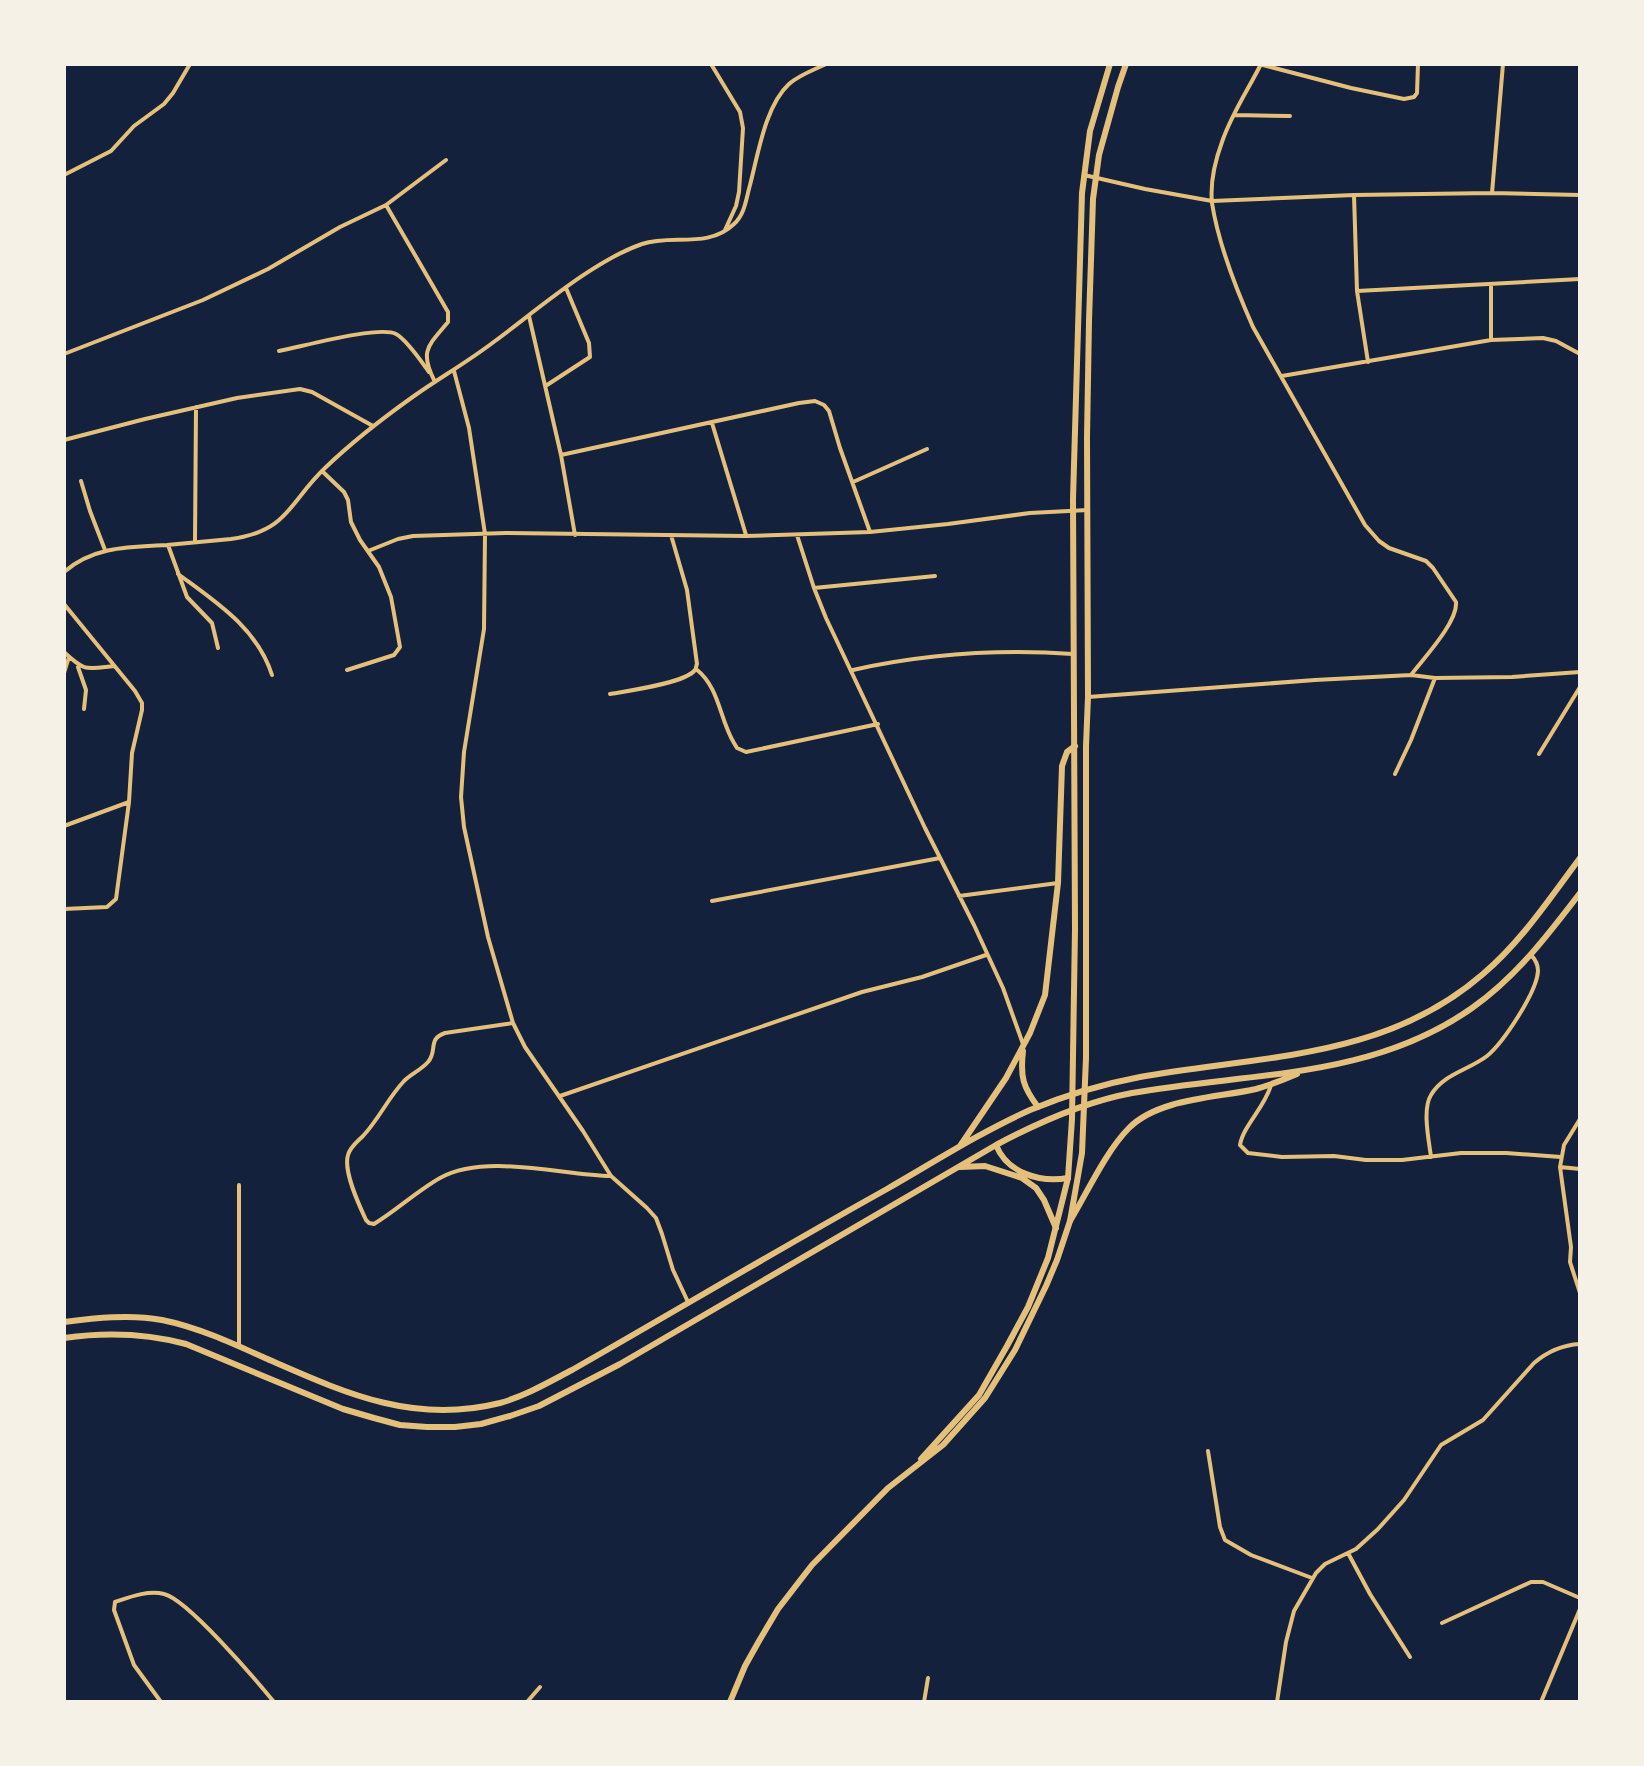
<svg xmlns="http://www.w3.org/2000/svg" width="1644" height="1766" font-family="'Noto Sans',sans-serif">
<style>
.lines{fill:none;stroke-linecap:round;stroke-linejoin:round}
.minor{stroke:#e5c07b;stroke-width:4}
.primary{stroke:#e5c07b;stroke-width:6}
.trunk{stroke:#e5c07b;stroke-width:6}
</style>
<rect width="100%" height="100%" fill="#14213d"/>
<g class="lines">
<path class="minor" d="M711,64L740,112L743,128L739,192L736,206L725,230
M1259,64L1351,88L1404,99L1414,97L1417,93L1418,64
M1261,64C1248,90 1231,115 1222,142C1215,161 1210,183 1212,203C1218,242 1237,291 1253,327L1365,525L1379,541L1389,548L1426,561L1433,568L1456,602C1458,622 1423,659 1411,675
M1234,115L1290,116
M64,175L111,151L134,126L164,104L173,93L190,64
M1084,175L1145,189L1212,201L1354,195L1492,193L1580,195
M1492,193L1503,64
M1354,195L1357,291L1580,279
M386,205L448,312V322C428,346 419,351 435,382
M1491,285V340
M1357,291L1368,362
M529,316L561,455L575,535
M279,351C301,347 379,325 396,334C407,340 421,361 429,372
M64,354L203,300L268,269L340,227L386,205L446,160
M454,371L469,428L485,534L484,629L464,752L461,797L464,827L488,937L513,1023L525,1047L583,1131L611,1176L647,1208L656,1218L662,1234L673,1270L688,1302
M1282,376L1491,340L1543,338L1556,341L1580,354
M547,385L590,357L589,343L566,288
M712,423L746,535
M64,440L145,419L237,398L300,389L312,392L373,426
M561,455L799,403L815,401L824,405L829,411L840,448L870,532
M322,471L344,492L348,500L351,522L360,540L379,567L391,597L400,647L394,655L347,670
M81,481L90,511L105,550
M853,482L927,449
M797,535L814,588L826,618L925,828L974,925L1003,988L1023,1044
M195,541L196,407
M168,545L187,597L212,623L218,648
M368,551L398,539L413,536L505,533L746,536L870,532L948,524L1030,513L1088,510
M64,572C94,546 130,547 167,545C189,543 210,541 231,539C289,531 289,502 325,468C352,442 383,418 414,396C441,377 469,361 495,341C537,310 593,261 642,244C672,234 708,249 734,224C745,214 746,199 750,185C758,155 765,106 789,84C799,75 814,70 826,64
M178,574C216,602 257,628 272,675
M814,588L935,576
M64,604L135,691L142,703V710L132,753L129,802L116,899L107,907L64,909
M64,652C85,672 86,669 114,666
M78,667L86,690L84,709
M696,669C720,688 719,718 734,743L737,748L746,752L878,724
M853,670C925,654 999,649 1073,654
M64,673L69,657
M610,694C627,691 686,683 695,670C696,669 696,666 697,664L687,590L671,535
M1088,697L1315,680L1411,675L1435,678L1512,677L1580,672
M1539,754L1580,687
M1395,774L1411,740L1435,678
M64,826L129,802
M959,896L1058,883
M712,901L940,858
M513,1023L445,1033C427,1039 438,1051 428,1062C421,1070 411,1074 404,1081C388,1098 379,1119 363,1136C357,1142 350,1147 348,1155C343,1171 359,1205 366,1220L369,1223L374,1224C397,1210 417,1191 440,1178C486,1153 561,1175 611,1176
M1271,1085C1265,1107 1243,1126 1240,1145L1248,1153L1282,1157L1334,1156L1366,1160H1402L1461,1153H1506L1561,1157
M560,1096L862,992L922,977L986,955
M1580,1119L1564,1145L1560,1167L1571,1247L1570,1262L1580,1293
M1431,1157C1429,1141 1422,1109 1431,1095C1443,1074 1469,1070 1487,1056C1503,1043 1537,992 1538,971C1538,964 1536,960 1531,955
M1560,1167L1580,1169
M239,1185V1347
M1208,1451L1220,1527L1225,1540L1251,1555L1312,1578
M1348,1553L1370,1594L1410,1657
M1442,1623L1531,1582H1543L1580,1598
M161,1702L134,1665L114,1610L115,1602C130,1597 148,1590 164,1594C187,1599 256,1680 274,1702
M527,1702L540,1687
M924,1702L928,1678
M1277,1702L1286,1642L1294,1611L1316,1573L1325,1564L1356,1549L1378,1529L1404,1500L1441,1445L1483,1420L1534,1363C1548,1351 1562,1345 1580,1344
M1541,1702L1580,1609"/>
<path class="primary" d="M921,1459L979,1395L1007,1346L1028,1307L1048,1258L1068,1178L1072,1119L1075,928L1073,499L1082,193L1090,131L1110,64
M730,1702L745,1666L759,1641L778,1609L812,1565L888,1488L943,1445L985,1398L1015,1350L1046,1286L1057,1260L1070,1221L1082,1153L1086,1058V746L1088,697L1087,437L1089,321L1093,199L1099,155L1118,87L1126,64"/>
<path class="trunk" d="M1023,1051C1020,1077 1023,1087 1038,1107
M996,1145C1007,1173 1040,1183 1068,1178
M960,1146L1006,1078L1030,1033L1045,995L1058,883L1062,766L1067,752L1075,746
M960,1167L985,1166L1022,1178L1036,1188L1044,1200L1056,1228
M1070,1221C1087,1193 1106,1151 1129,1128C1159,1098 1217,1098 1256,1089C1270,1085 1283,1080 1297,1074
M64,1322C95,1318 130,1314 162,1320C197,1327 232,1343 265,1358C343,1392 412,1425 500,1403C525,1396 549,1382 572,1370C677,1310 781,1248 887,1189C934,1162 981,1132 1030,1110C1066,1095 1103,1084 1140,1077C1262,1055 1384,1060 1483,974C1521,942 1550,898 1580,858
M64,1338C106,1332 145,1333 186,1344L343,1409L374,1418L400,1425L427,1427H455L481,1424L510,1416L539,1406L620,1364L996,1145C1039,1122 1084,1102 1132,1093C1249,1072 1370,1080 1472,1008C1516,977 1548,935 1580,893"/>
</g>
<rect width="1644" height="1766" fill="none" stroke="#f6f1e7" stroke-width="132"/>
</svg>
